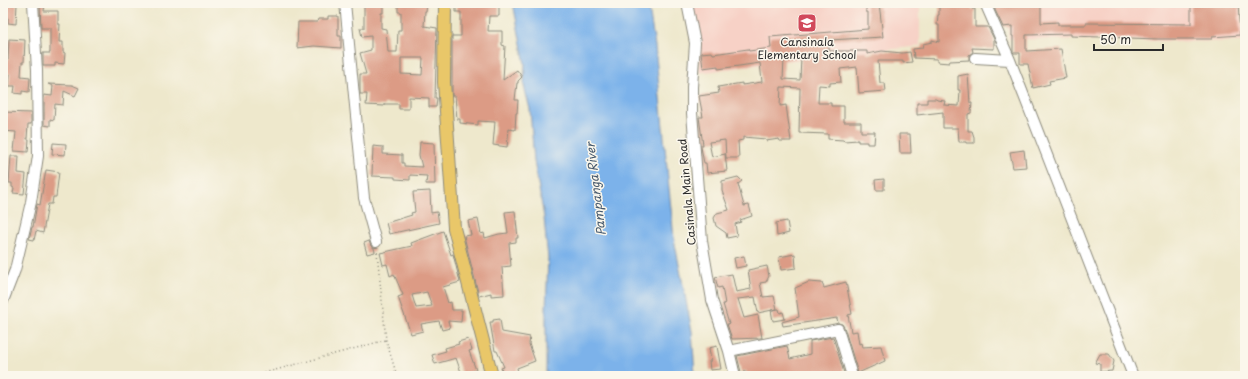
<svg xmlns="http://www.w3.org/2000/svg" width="1248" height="379" font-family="'Playpen Sans',sans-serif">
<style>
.built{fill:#f7d1c6}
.water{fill:#7cb2ea;stroke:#546e8a}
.building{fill:#dc9b85;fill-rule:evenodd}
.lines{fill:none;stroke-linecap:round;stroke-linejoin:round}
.minor-casing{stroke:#8c8a7c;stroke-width:12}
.major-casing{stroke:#8c8a7c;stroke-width:14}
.path{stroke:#8c8a7c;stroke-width:1.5;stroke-dasharray:1 3;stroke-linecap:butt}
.minor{stroke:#fff;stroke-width:10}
.major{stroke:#e9c769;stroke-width:12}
.labels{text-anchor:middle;stroke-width:3;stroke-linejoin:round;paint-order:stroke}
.poi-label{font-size:11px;fill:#2b2b2b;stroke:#fbf7ec}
.street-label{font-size:11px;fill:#2b2b2b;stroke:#fbf7ec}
.water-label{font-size:12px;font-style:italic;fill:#475a6e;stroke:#fbf7ec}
</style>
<rect width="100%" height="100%" fill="#fbf7ec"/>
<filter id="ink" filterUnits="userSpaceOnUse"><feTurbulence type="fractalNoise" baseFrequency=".025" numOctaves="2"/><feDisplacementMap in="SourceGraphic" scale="8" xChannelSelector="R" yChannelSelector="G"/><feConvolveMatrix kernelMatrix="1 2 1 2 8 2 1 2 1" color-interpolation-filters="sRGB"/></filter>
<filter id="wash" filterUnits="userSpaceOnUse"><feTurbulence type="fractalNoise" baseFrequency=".012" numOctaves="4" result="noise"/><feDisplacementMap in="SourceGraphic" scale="16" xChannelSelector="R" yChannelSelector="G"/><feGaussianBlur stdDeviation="0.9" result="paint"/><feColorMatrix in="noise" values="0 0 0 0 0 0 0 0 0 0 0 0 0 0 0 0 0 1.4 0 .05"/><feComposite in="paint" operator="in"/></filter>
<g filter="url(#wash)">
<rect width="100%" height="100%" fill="#eee8cc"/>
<path class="built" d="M689,3H920V46L869,52L785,61L699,73L697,43Z
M1006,3H1240L1244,42L1009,39Z"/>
<path class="water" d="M513,3H648L655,46L674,239L692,331L695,376H546V311L548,258L546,240L544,217L534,161L530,109L524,86L525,64Z"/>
<g id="blocks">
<path class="building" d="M40,3H45L44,11H58V24H60L59,42H63V52L65,53L64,64L55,63V66H43V53H50V28H41Z
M364,3H383V13H381V28L386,29L388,52H397L398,30H401V12H398V3H427L426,11H425L424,26L437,28L435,98H437L436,107H429V98L409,97V109H399V104H384V106L366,105L367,94H360V74H366L360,53L371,50V36L362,37L360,28H364ZM401,58H423L422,75L401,74Z
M866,3H879L883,37L829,40V51H867V54L882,51L902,53L910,52L912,62L903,63V61H878L880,83H885L886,91L859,93L857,67L840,69L841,82L830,83V86L819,85L818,103H831V106H844V122H861V132H875L874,144H867V142H858V140L844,141L843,140L828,139V134L799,133L800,88L781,87L780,106L786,105L791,141H779V139L766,141V139L743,137V140L738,141L739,158H726L725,140L709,142L712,157L725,154L727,171L707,173L706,163H704L701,147V145H703L699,117H703L699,96L719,93L718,87L742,83V85L762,82L760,63L718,69V66L703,68L701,53L712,52L713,54L748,49L749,51L771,48L770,37L868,29V12H866ZM801,57L800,80L783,79L784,60Z
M939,3H971L972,9H975V27H988L994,39V49L972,48L973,52L969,55V60L950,61L949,63L937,62V59L914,58L913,49L922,48L923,44L932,42V40L939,42V25H937L938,15H939Z
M994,3H1041V23L1058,22V25H1086V23L1191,24V3H1238L1240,35L1212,37V39H1158L1071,36V34L1026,35V51L1061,49L1066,78L1049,81L1050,84L1033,88L1028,64H1020V53H1014L1013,52V36H1012V26L1003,27L995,10Z
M3,4H17L16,24L8,23V18L3,17Z
M456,4L499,5V16H489L488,31H502V45L505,46L503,80L517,70L522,77L518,81V83H517L515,100H518L517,113H516L515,130L509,129L507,147L493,145L495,122L478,121V125L460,123V119H457L455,96H452V36H461V12H456Z
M328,16H338V36H341V48L314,46L297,48L298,22H317L318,19H328Z
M9,39L25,40L24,62H22L21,76L30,77L29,92L22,91V94L14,93L15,86H9L10,74L3,73V59L8,60Z
M968,74L970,103H972L971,113L968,114V131H972L974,137V143H966V142H959L958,128H943V112L917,115V103H927V99H936L937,100L945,101L944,105L959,106L960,90H958V76Z
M48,84L72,85L79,88L75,96L64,91L63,105L55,104L54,120L50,119V126L44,125V95L52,96L53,86Z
M3,112L31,113V124H28L27,139H29L28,152L14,151L16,132L3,131Z
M899,134H910L911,153H900Z
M420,142L434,143L435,184H426L427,176L410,175V180L395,179V177L372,176L373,146L383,147V154L402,155V163H404V166L422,167L419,155Z
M53,143L66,144L65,155L52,154Z
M1024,150L1026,167L1013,168L1010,152Z
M11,156H19L18,173L26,174L24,194L13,193L14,188L12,187V183H9Z
M46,170L59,172L56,197H53L52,204H48L43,233L36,231L34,240L29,239L32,227H33L37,204L40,205Z
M738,177L742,181L738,184L744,206L749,205L752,216L740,220L741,222L735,224L737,236L727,238L726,233L716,226L714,218L717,213L729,210L722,191V181Z
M884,179V190H876L875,180Z
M430,191L431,213L437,212L439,223L389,234L386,223L412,215L411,213L415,212L413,192Z
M515,211L518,238H516V242L509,243L511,266L502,267L504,295L491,296V293L479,296L464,236L471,235L468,221L478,219L481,234L484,233L485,238L499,234L508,233L505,212Z
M787,221L789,233L777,236L776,223Z
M443,231L451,255L453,254L460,282L443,287L448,303L451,302L452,310H462L461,322L448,321L450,328L442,330L439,321L421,324L423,331L411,334L398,297L403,295L394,274L390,276L387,264L383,265L380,253L412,246L411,243ZM427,292L432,306L416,308L412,295Z
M369,241L371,246L374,248L375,252L367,254L364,243Z
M795,254L796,268L781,270L779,257Z
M744,256L746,266L736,268L734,258Z
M767,266L769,276L766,282L760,283L763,297L774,296L777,309L758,313L755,297L738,299L744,318L758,315L762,338L732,339L727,324H729L723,304H725L722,287L718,288L715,277L732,274L736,292L751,289L748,270Z
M809,282L822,283L824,288L846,282L852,314L848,315L851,332L857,331L859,344L861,343L862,347L881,346L885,361L858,373L844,327L842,324L838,323L837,318L783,326L782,322L799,317L795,288Z
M779,309L780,313L783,312L785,319L773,321L771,310Z
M500,319L502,332L530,337L529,344L535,361L517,368L518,372L508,376H504L501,368L504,367L497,351H495L490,322H493V320Z
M833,337L845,376H814V374L805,376H747L746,371L741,372L737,356L787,346L790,359L810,354V341Z
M468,339L472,350L469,351L476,370L462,375L456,358L435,364L432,355L446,351L445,348L459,344L458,342Z
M717,346L721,369L710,370L709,361H711L709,348Z
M1100,354H1109L1114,361L1112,371L1100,372V364L1095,363Z"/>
</g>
</g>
<g filter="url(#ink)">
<use href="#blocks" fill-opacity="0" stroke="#8c8a7c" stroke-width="1"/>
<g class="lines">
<g class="minor-casing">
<path id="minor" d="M345,3L364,198L376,242
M687,3L695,43L692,87V113L702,241L712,300L729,351L735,376
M985,3L1010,60L1133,376
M975,58L1010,60
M3,301L15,270L31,202L38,156L37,70L33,3
M729,351L838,329L852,376"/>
</g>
<g class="major-casing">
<path id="major" d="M445,3L444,82L454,228L492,376"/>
</g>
<path class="path" d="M377,252L386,340L397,376
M253,376L386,340"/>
<use href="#minor" class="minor"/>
<use href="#major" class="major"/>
</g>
</g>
<defs>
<g id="school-square" transform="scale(1)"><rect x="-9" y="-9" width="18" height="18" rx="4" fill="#d1495b" stroke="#fbf7ec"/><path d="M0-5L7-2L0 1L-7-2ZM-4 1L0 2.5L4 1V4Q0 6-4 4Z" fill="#fff"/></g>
</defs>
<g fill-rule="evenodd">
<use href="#school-square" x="807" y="23"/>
</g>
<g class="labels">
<g class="poi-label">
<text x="807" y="46">Cansinala<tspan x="807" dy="13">Elementary School</tspan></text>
</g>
<g class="street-label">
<text transform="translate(687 192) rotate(-95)" y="4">Casinala Main Road</text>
</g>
<g class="water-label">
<text transform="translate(596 189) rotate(-97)" y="4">Pampanga River</text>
</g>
</g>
<rect width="1248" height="379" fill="none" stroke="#fbf7ec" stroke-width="16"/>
<path d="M1094 44v6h69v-6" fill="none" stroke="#2b2b2b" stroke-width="2"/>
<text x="1100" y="44" font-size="12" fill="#2b2b2b" stroke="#fbf7ec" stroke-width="3" paint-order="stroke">50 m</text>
</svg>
